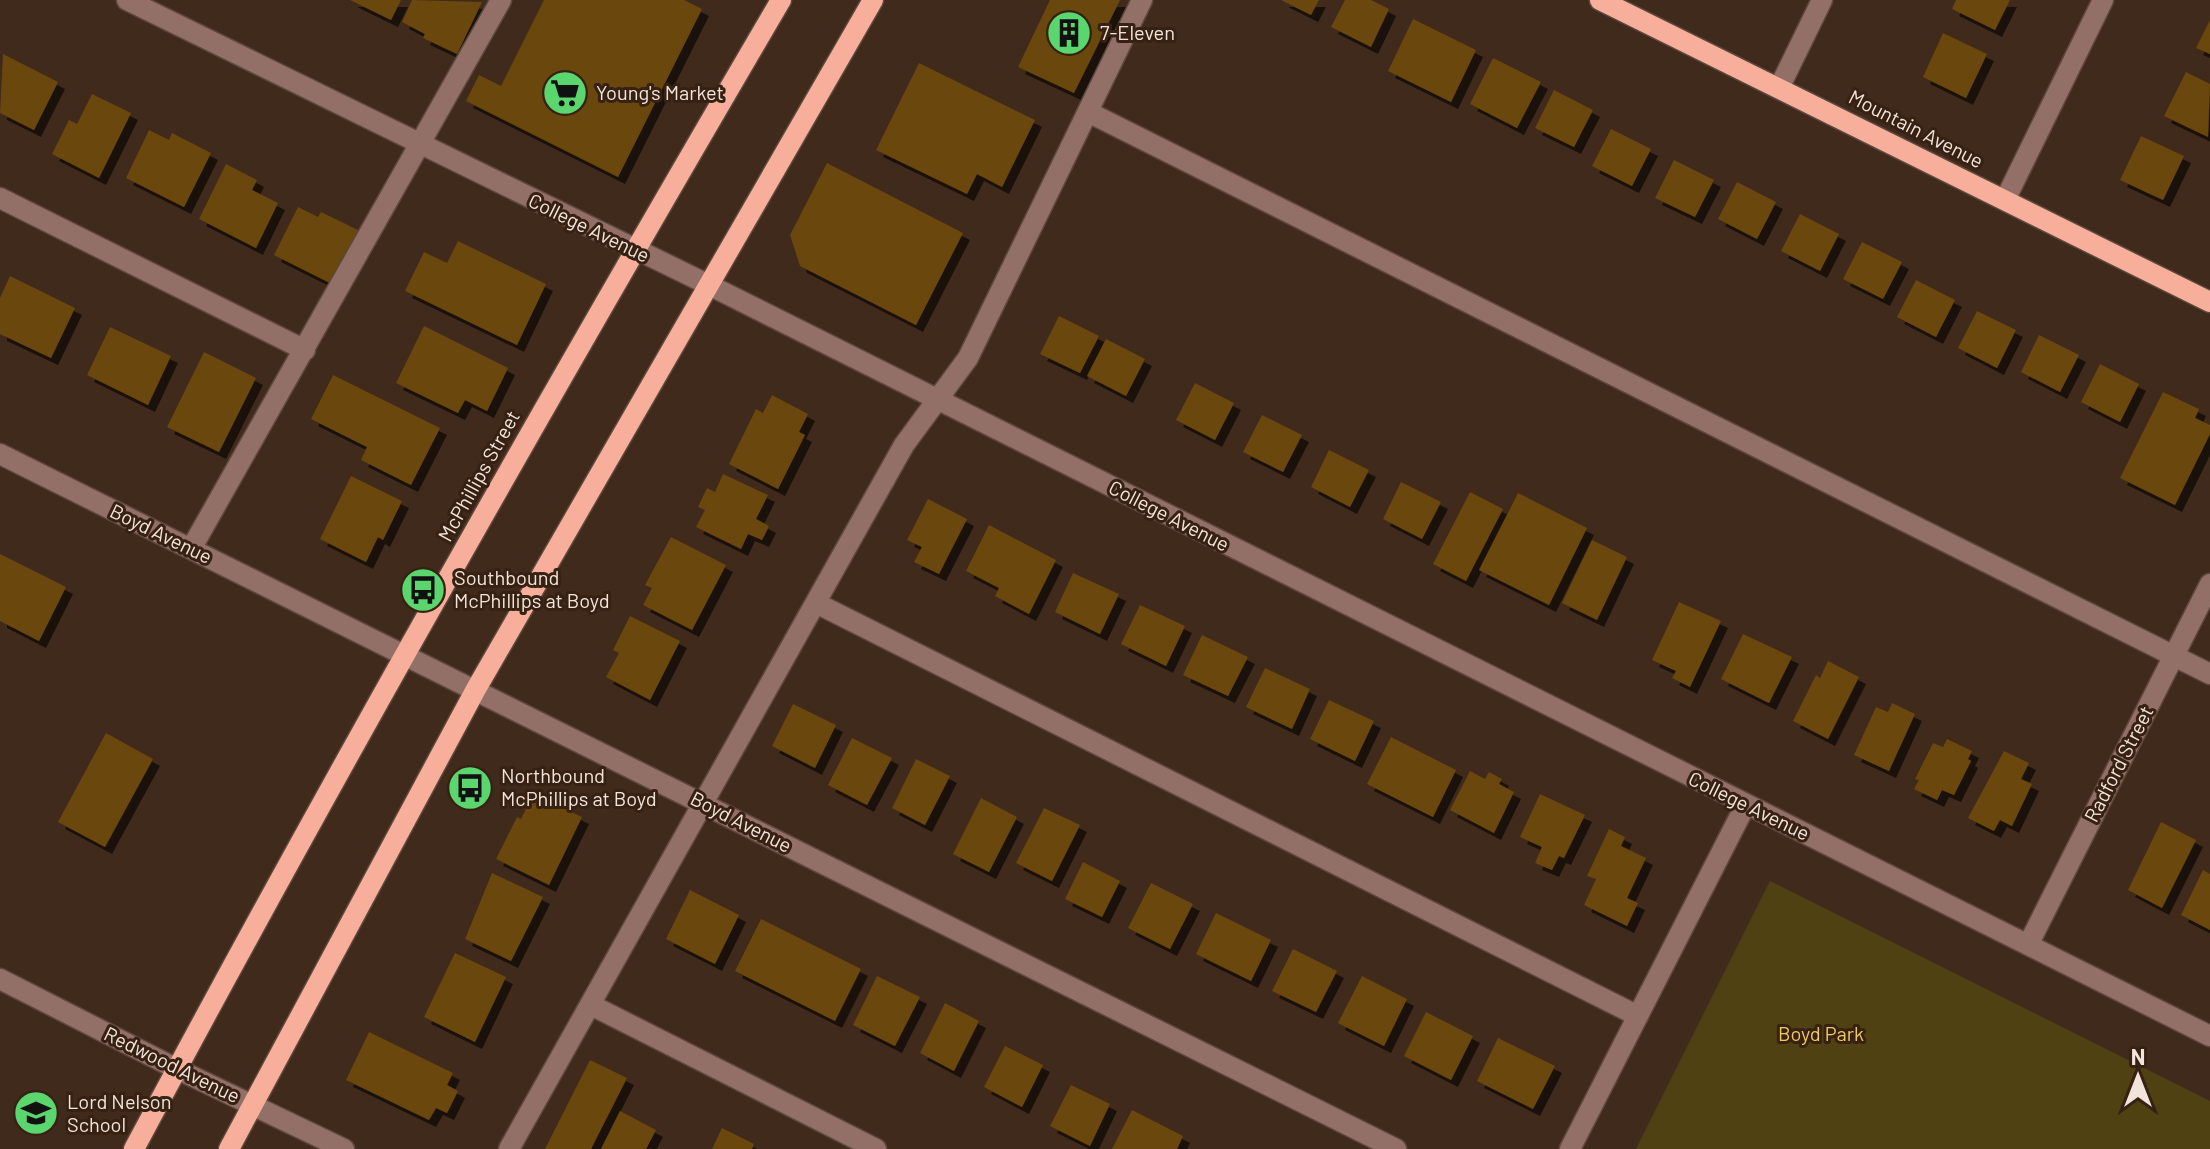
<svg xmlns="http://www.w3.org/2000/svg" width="2210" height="1149" font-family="Barlow,sans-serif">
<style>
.green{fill:#504113}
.building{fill:#6a460d;filter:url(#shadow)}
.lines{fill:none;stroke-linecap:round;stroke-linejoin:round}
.minor-casing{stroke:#5d483b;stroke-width:23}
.major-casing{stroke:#5d483b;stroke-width:23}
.minor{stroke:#937067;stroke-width:20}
.major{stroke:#f7af9c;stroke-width:20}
.labels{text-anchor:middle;stroke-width:6;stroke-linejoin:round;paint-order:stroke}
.poi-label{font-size:20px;fill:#f3e4db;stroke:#362112;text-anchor:start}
.street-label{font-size:20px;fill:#f3e4db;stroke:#362112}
.park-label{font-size:20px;fill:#efcb5c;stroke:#362112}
</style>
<defs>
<filter id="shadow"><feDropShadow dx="7" dy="7" stdDeviation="0" flood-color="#0009"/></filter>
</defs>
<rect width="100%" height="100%" fill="#402a1c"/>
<path class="green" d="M1770,881L2210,1101V1149H1636Z"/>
<path class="building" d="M350,0H401L391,20Z
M412,0L482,2L457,54L423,38L425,34L402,22Z
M544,0H684L702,9L618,177L466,101L479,75L501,86Z
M1050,0H1120L1074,93L1018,67Z
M1281,0H1319L1311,15Z
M1345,0H1371L1389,9L1371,47L1331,27Z
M1956,0H2010L1995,30L1952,9Z
M1413,19L1476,50L1451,102L1388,71Z
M2210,20V54L2196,48Z
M1943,33L1987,54L1966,98L1923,77Z
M3,54L58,82L34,130L0,113Z
M1493,58L1541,82L1517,128L1470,104Z
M919,63L1035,120L1002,187L977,174L967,194L876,150Z
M2186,72L2210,84L2208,137L2164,116Z
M1554,90L1593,110L1574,147L1535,128Z
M92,94L131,113L99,178L52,154L69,120L77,124Z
M1611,129L1651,149L1632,186L1592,166Z
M149,130L169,140L172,133L211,153L184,207L126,178Z
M2141,136L2184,156L2163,200L2120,180Z
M1674,160L1714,180L1695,217L1655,198Z
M827,163L963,233L916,325L800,266L790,235Z
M226,164L257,180L252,190L278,203L256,248L199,219Z
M1737,182L1776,202L1757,239L1718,219Z
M298,207L318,217L321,212L358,230L332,284L274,255Z
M1800,214L1839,234L1820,271L1781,251Z
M458,241L546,284L517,345L405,291L424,252L447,263Z
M1862,242L1902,262L1883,299L1843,279Z
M10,276L75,308L51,358L0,334V298Z
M1916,280L1955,300L1936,337L1897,317Z
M1977,311L2016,330L1997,368L1958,348Z
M1059,316L1099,336L1080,373L1040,354Z
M424,326L508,368L487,411L465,400L458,413L396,383Z
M110,327L171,356L148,405L87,375Z
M2039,335L2079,355L2060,392L2021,372Z
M1106,339L1145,359L1126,396L1087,376Z
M204,352L256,378L219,452L167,427Z
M2100,364L2139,384L2120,422L2081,402Z
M333,375L440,428L411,485L361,460L367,447L311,419Z
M1195,383L1234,403L1215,440L1176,420Z
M2163,392L2199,409L2195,418L2210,425V434L2175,505L2120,478Z
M772,395L808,414L799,432L805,435L778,489L729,464L756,409L763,413Z
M1262,415L1302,435L1283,472L1243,452Z
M1329,450L1369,470L1350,507L1311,487Z
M723,474L768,495L756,519L769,526L762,540L748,534L741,549L696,527L705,510L698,507L707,488L715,492Z
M351,476L402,501L383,540L378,537L366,562L320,539Z
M1401,482L1441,502L1422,539L1383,519Z
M1470,492L1503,509L1466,581L1433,564Z
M1518,493L1587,528L1549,605L1479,570Z
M928,499L967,519L939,574L914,562L922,547L907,540Z
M989,525L1056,560L1029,614L995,596L999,588L966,571Z
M671,537L726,565L692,630L643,605L652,588L645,585Z
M1592,540L1627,557L1597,620L1562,603Z
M0,554L66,587L39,641L0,621Z
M1073,573L1119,594L1100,634L1055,612Z
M1679,602L1721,621L1690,687L1672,678L1676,671L1652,660Z
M1140,605L1185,626L1166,666L1121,644Z
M630,616L680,641L650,700L606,677L619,653L613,650Z
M1743,634L1792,657L1769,703L1721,679Z
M1202,635L1248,657L1228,696L1183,675Z
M1828,661L1859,677L1828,739L1793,721L1816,675L1820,678Z
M1265,668L1310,689L1292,729L1246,707Z
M1329,700L1374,721L1355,761L1310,739Z
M1892,703L1915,714L1889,771L1854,755L1876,707L1888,712Z
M793,704L836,725L815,768L772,746Z
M106,733L153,759L105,847L58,822Z
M1391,737L1456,770L1433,817L1367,784Z
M852,738L892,758L867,805L828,785Z
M1947,739L1972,751L1968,759L1971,761L1954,795L1942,790L1937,800L1914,789L1919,780L1915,779L1933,743L1943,747Z
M2004,751L2029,763L2021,779L2032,784L2012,826L2000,820L1994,831L1968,818Z
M916,759L950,776L925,825L892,808Z
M1470,771L1485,779L1489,772L1502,779L1499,784L1514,792L1494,833L1450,810Z
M533,794L582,817L549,885L496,859L517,817L521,819Z
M1540,794L1585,815L1564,858L1559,856L1552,870L1535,863L1542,847L1520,837Z
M981,798L1017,817L989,872L953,854Z
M1044,808L1080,825L1052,881L1016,863Z
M2161,822L2196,840L2162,908L2128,890Z
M1609,829L1625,837L1621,846L1646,858L1627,898L1638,903L1627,926L1584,905L1596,879L1587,876Z
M1083,862L1120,881L1102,917L1065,899Z
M2203,870L2210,874V930L2181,915Z
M492,873L543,897L511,961L465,939Z
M1151,883L1193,904L1170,949L1128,928Z
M690,890L739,915L715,964L666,939Z
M1216,913L1271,940L1251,981L1196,954Z
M761,919L861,969L835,1021L735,971Z
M1293,949L1337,971L1316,1012L1272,991Z
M455,953L506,977L475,1042L424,1017Z
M877,976L920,997L895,1046L853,1025Z
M1362,976L1407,999L1384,1046L1338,1023Z
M945,1003L979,1021L954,1071L920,1053Z
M1426,1012L1473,1036L1451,1080L1404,1056Z
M369,1032L453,1073L447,1085L458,1091L447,1113L436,1108L429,1120L346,1080Z
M1498,1038L1555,1066L1533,1109L1477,1081Z
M1005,1046L1043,1065L1022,1107L984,1087Z
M590,1060L627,1078L591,1149H545Z
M1071,1085L1110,1104L1090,1146L1050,1126Z
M1132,1110L1183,1136L1177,1149H1112Z
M620,1111L656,1130L646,1149H601Z
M722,1128L754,1144L752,1149H712Z"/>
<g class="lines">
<g class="minor-casing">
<path id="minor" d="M127,0L711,286L2210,1036
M1780,86L1822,0
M1088,112L2210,674
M0,198L305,350
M2005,200L2103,0
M0,454L1396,1149
M191,549L501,0
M816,603L1638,1016
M2028,945L2210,584
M0,979L177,1069L344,1149
M591,1005L876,1149
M509,1149L904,445L968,358L1142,0
M1570,1149L1746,804"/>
</g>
<g class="major-casing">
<path id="major" d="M1600,0L2210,302
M134,1149C341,761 559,379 781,0
M229,1149L476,689L873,0"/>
</g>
<use href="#minor" class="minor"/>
<use href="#major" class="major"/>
</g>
<defs>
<g id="building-disc" transform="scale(2.3)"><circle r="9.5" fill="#5bd56e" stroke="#362112"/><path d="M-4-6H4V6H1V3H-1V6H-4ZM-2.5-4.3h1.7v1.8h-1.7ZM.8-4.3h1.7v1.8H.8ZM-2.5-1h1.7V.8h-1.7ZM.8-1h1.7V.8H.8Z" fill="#111"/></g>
<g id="supermarket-disc" transform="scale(2.3)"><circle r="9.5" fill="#5bd56e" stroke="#362112"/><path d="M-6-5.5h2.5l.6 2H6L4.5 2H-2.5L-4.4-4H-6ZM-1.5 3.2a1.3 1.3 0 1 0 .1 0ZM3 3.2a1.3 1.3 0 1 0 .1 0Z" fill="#111"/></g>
<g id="bus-disc" transform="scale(2.3)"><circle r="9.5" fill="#5bd56e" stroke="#362112"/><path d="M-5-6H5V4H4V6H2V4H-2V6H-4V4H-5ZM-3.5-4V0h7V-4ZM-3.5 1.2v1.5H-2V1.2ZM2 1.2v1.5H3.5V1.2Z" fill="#111"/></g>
<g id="school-disc" transform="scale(2.3)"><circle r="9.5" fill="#5bd56e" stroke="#362112"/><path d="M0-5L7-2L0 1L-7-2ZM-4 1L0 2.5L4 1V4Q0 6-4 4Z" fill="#111"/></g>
</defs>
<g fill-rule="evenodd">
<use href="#building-disc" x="1069" y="33"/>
<use href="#supermarket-disc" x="565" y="93"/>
<use href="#bus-disc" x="423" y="590"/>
<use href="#bus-disc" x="470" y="788"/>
<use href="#school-disc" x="36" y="1113"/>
</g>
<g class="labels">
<g class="poi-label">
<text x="1100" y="40">7-Eleven</text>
<text x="596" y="100">Young's Market</text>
<text x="454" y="585">Southbound<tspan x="454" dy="23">McPhillips at Boyd</tspan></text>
<text x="501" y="783">Northbound<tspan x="501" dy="23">McPhillips at Boyd</tspan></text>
<text x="67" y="1109">Lord Nelson<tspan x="67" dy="23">School</tspan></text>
</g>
<g class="street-label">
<text transform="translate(1916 129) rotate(27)" y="7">Mountain Avenue</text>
<text transform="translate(589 228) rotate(26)" y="7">College Avenue</text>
<text transform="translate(479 476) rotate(-61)" y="7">McPhillips Street</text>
<text transform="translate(1169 516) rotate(27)" y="7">College Avenue</text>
<text transform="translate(161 534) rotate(26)" y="7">Boyd Avenue</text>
<text transform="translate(2119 764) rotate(-63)" y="7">Radford Street</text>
<text transform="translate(1749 806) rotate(26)" y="7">College Avenue</text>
<text transform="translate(741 822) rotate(27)" y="7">Boyd Avenue</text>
<text transform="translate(172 1065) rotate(26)" y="7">Redwood Avenue</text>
</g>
<g class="park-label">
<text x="1821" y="1041">Boyd Park</text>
</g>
</g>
<g transform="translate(2138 1077)" stroke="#362112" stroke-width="6" paint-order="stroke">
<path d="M0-6L14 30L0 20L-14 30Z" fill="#f3e4db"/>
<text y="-12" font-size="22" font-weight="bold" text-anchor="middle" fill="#f3e4db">N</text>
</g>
</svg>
